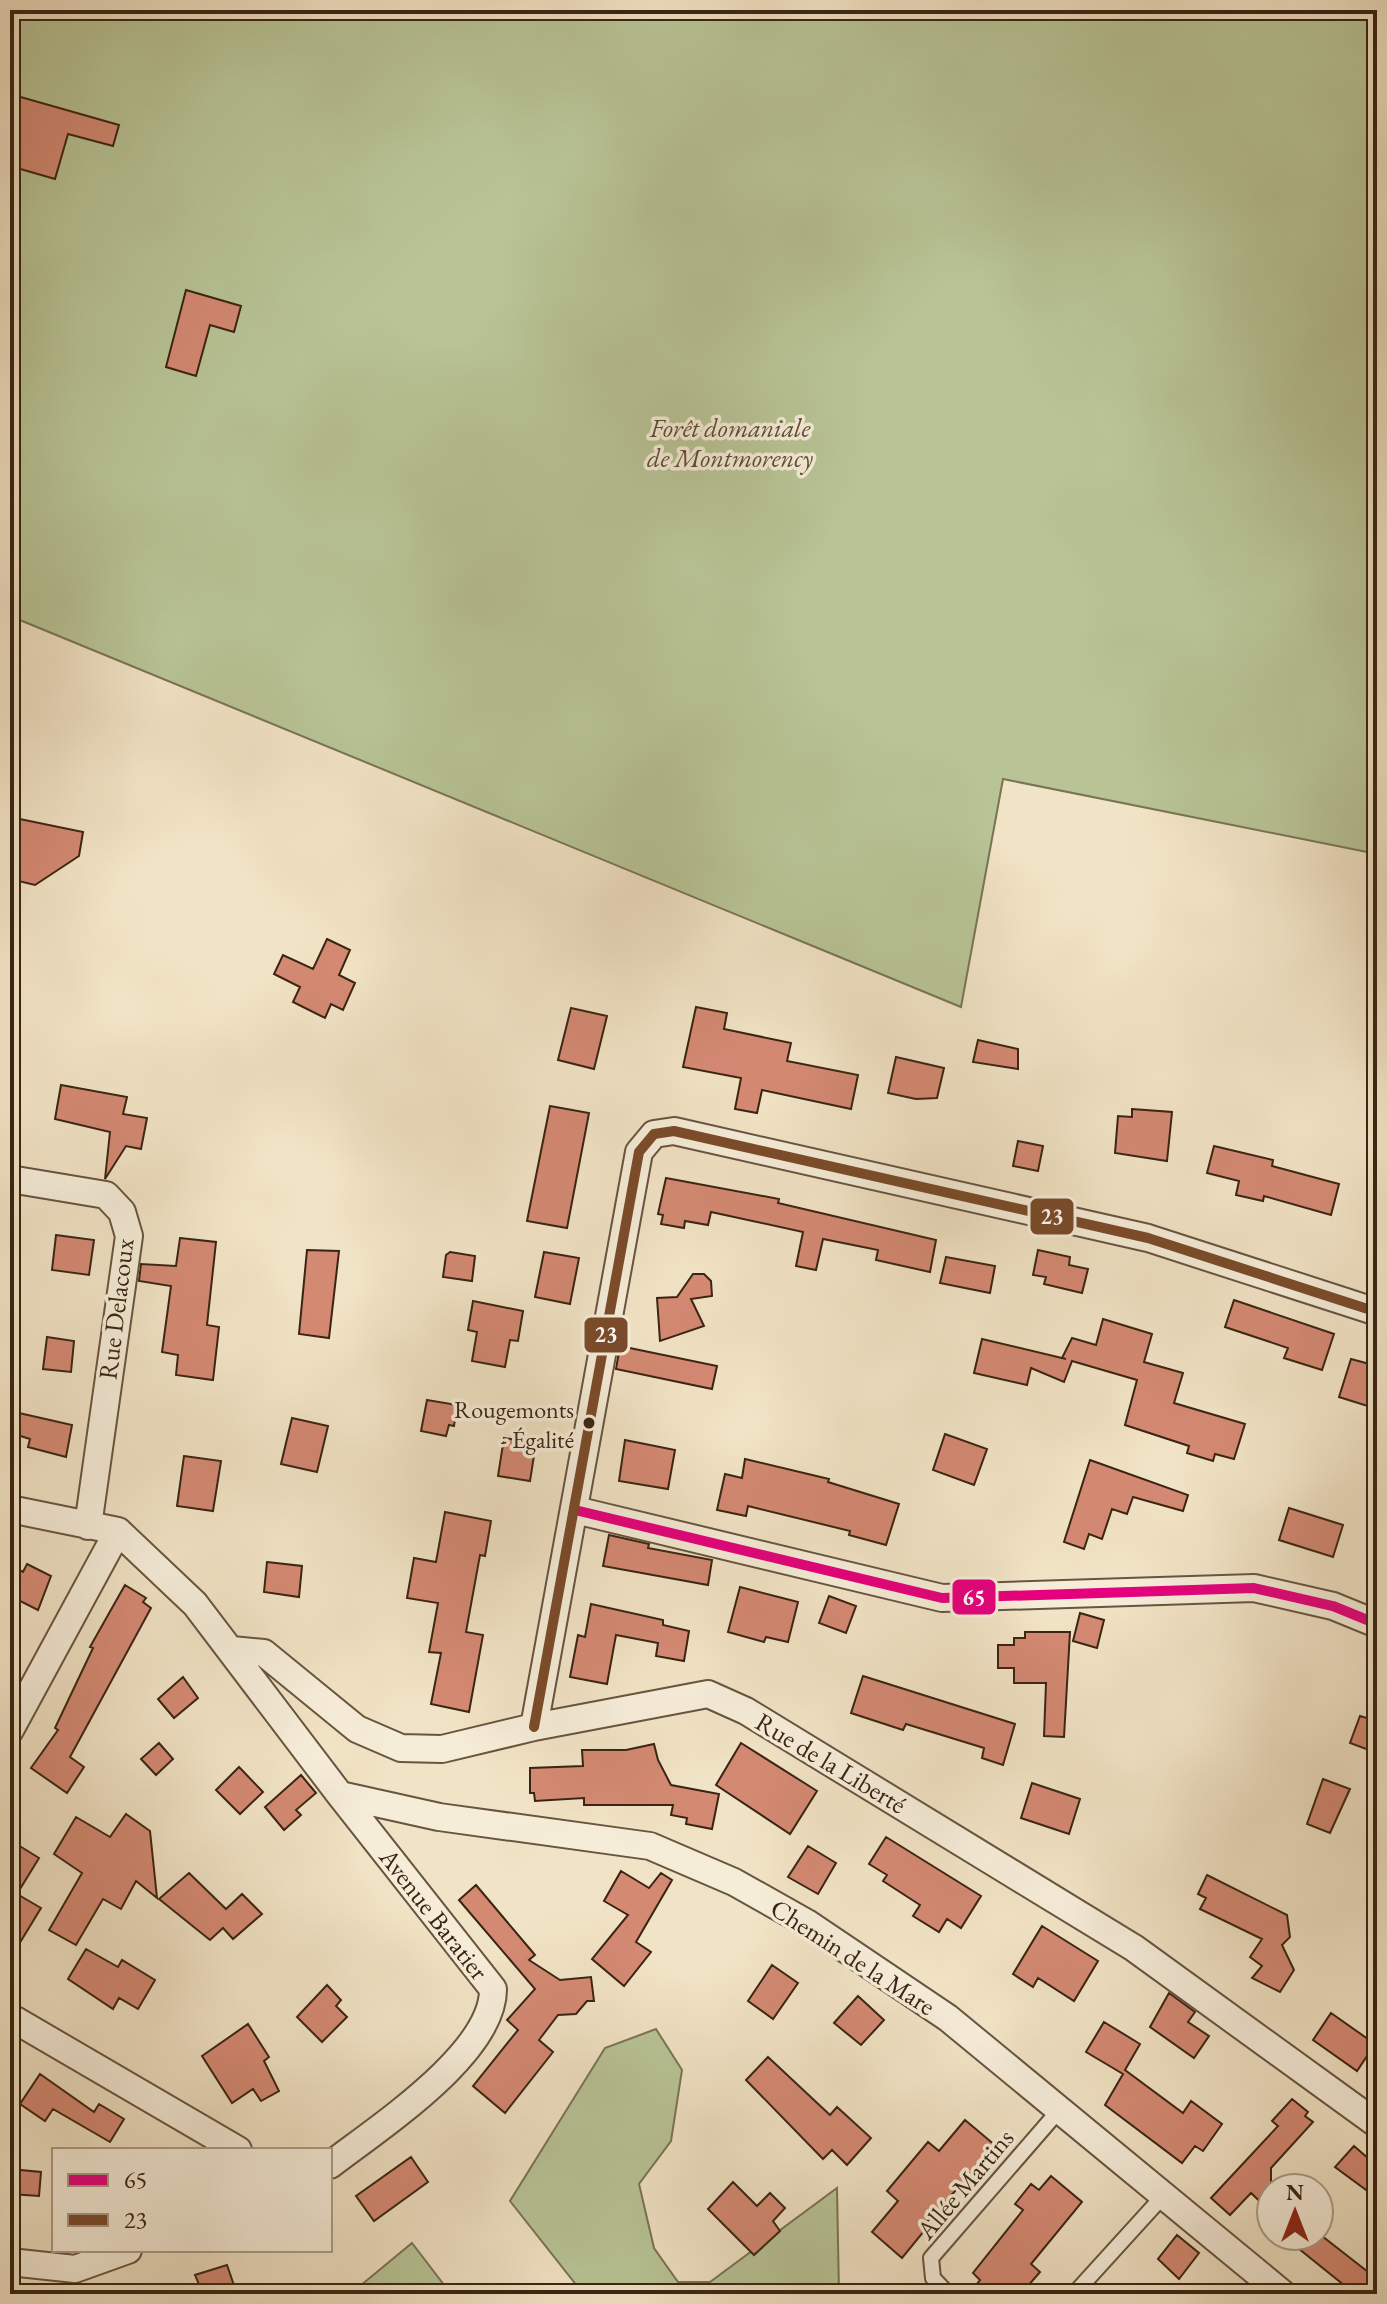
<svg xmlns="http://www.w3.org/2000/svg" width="1387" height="2304" font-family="'EB Garamond',serif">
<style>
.green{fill:#b8c496;stroke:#797454;stroke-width:2}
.building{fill:#d48973;stroke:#3a2412;stroke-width:2}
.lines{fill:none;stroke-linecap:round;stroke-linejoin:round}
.service-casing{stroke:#68543f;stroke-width:18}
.minor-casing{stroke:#68543f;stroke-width:30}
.service{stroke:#f6edd9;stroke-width:14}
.minor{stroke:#f6edd9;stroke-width:26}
.bus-1-casing{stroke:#f6edd9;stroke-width:16}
.bus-2-casing{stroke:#f6edd9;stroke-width:16}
.bus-1{stroke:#e5007d;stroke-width:10}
.bus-2{stroke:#7a4b2a;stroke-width:10}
.bus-dot{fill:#3a2412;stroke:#f6edd9;stroke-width:3}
.labels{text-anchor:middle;stroke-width:7;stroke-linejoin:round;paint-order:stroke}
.bus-label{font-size:24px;fill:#3a2412;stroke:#f6edd9;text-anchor:end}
.park-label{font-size:26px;font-style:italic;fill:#5a4c33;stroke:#f6edd9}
.street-label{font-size:26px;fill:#3a2412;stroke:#f6edd9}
.line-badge{stroke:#f6edd9;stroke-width:3}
.badge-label{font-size:22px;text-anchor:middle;font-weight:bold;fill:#fff}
</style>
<rect width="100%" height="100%" fill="#f1e3c5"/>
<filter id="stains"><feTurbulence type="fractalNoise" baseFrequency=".0025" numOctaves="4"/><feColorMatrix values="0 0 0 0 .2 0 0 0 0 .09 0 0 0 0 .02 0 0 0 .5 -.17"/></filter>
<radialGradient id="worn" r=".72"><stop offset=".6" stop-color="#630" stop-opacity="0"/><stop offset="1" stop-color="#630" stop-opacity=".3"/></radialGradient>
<path class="green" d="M10,10H1377V854L1003,779L961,1007L10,616Z
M656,2029L682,2070L671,2141L639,2184L654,2248L678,2282H710L837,2188L839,2294H578L577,2286L510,2201L605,2048Z
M412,2243L451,2294H364L360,2286Z"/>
<path class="building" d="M10,94L119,125L113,146L68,134L55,179L10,166Z
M186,290L241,306L234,332L210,325L196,376L166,367Z
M10,817L83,832L79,856L35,885L10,879Z
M327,939L350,950L339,975L355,983L343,1010L331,1004L325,1018L293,1002L300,987L274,974L283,955L313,969Z
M696,1007L727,1013L724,1029L791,1043L787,1061L858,1075L851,1109L762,1090L757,1113L735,1109L741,1078L683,1067Z
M571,1008L607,1016L594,1069L558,1060Z
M978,1040L1018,1049V1069L973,1062Z
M896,1057L944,1068L937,1098L916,1099L888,1093Z
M61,1085L127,1097L123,1114L147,1118L141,1149L126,1146L105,1179L110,1132L55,1119Z
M550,1106L589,1113L567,1228L527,1221Z
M1132,1109L1172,1112L1167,1161L1115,1153L1118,1116L1132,1117Z
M1018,1141L1043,1146L1038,1171L1013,1166Z
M1214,1146L1273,1160L1272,1166L1339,1184L1331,1215L1264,1196L1263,1201L1236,1195L1239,1181L1207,1173Z
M666,1178L779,1199L778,1203L936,1240L930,1272L876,1260L878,1250L823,1239L816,1270L796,1266L803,1232L711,1212L708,1225L685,1221L684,1228L661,1224L663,1215L658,1214Z
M56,1235L94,1240L89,1275L52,1270Z
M180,1238L216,1242L207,1325L219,1327L213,1380L176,1375L178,1355L162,1352L171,1286L139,1281L141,1264L176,1266Z
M307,1250L339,1251L329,1338L299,1334Z
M1038,1250L1070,1257L1069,1265L1088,1269L1082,1293L1044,1284L1046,1277L1033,1275Z
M450,1252L475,1256L472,1281L443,1277L446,1255Z
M544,1252L579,1258L570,1304L535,1297Z
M946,1257L995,1266L990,1293L940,1283Z
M693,1274H704L711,1281L712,1296L691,1299L704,1326L660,1341L657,1298L677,1297Z
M1234,1300L1334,1334L1322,1370L1284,1358L1288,1348L1225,1327Z
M473,1301L523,1311L518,1341L510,1340L505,1367L472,1361L477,1332L468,1330Z
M1103,1319L1152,1334L1144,1362L1183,1373L1174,1403L1245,1424L1234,1459L1215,1454L1213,1461L1187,1453L1189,1446L1125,1425L1137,1380L1072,1361L1064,1382L1031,1368L1027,1385L974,1373L982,1339L1066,1359L1062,1358L1072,1338L1096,1345Z
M47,1337L74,1341L71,1372L43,1369Z
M620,1346L717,1366L712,1389L616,1369Z
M1351,1359L1377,1366V1409L1339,1397Z
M427,1400L457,1405L454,1426L449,1425L446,1436L421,1431Z
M19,1413L72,1425L66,1457L28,1447L30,1439L14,1434Z
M292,1418L328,1426L317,1472L281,1464Z
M945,1434L987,1449L974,1485L933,1470Z
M504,1438L536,1443L530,1481L498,1476Z
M625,1440L675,1450L668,1489L619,1481Z
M184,1456L221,1461L213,1511L177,1506Z
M745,1459L829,1479L828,1482L899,1504L886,1545L849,1535L850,1531L748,1506L746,1516L717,1510L725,1474L742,1478Z
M1090,1460L1188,1495L1183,1511L1133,1497L1127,1514L1112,1509L1102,1539L1089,1534L1084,1549L1064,1542Z
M1289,1508L1343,1525L1333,1557L1279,1540Z
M445,1512L491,1521L485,1556L480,1555L466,1632L483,1635L469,1712L431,1704L441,1653L429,1652L438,1603L407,1598L414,1558L436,1562Z
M609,1535L649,1544L648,1548L712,1560L708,1585L603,1566Z
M267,1562L302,1566L299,1597L264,1592Z
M27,1564L51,1576L38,1610L10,1596V1565L23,1572Z
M125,1585L146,1598L143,1602L151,1608L70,1757L84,1767L67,1793L31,1768L58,1730L55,1728L93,1648L90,1647Z
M740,1587L798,1602L788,1642L766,1637L764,1642L728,1632Z
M829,1596L856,1606L846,1633L819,1623Z
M591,1604L663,1620V1625L689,1631L684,1661L656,1656L658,1643L616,1635L607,1684L570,1677L578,1635L585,1637Z
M1080,1613L1104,1620L1097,1648L1073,1641Z
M1025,1632H1070L1064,1737L1044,1736L1046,1683H1014V1668H998V1645H1014V1638H1025Z
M863,1676L1015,1724L1003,1765L982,1758L984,1748L906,1724L903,1730L851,1713Z
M183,1677L198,1698L174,1718L158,1699Z
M1360,1716L1377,1721V1753L1350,1743Z
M159,1743L173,1759L156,1775L141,1759Z
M741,1743L817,1791L790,1834L716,1785Z
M654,1744L658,1760L671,1785L719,1794L712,1829L686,1824L687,1818L671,1815L673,1805H584V1798L535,1801L534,1793H530V1768L583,1766L582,1750H626Z
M239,1767L263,1792L240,1814L216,1790Z
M301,1775L316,1793L296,1810L301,1815L284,1830L265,1807Z
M1323,1779L1350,1789L1330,1833L1307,1824Z
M1032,1783L1080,1799L1069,1834L1021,1818Z
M126,1814L150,1831L157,1898L136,1881L121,1909L103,1899L76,1945L49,1930L82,1873L54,1854L76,1817L110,1837Z
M886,1837L981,1896L961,1928L947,1919L939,1932L913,1916L920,1905L883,1881L887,1875L869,1864Z
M10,1840L39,1858L17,1894L41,1908L10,1959Z
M808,1846L836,1863L818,1894L788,1877Z
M621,1871L649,1888L661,1873L672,1880L636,1942L651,1952L624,1986L592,1959L628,1915L604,1901Z
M189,1873L226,1909L242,1894L262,1914L233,1939L223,1928L210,1940L159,1899Z
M1207,1875L1287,1915L1290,1937L1282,1945L1294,1970L1280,1992L1252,1978L1262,1966L1250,1957L1262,1939L1200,1909L1206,1898L1198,1894Z
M476,1885L535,1955L529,1960L560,1980L591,1977L594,2001H587L576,2014L558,2015L539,2040L553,2052L505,2113L473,2086L518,2030L507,2020L535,1989L459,1900Z
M1042,1926L1098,1961L1074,2001L1038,1978L1033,1987L1013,1974Z
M86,1949L118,1967L122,1960L155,1980L138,2009L119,1998L113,2009L68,1979Z
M772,1965L798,1983L773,2019L748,2001Z
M327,1985L341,2000L336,2006L347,2017L322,2042L297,2017Z
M1169,1993L1195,2012L1188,2022L1209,2036L1194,2058L1150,2027Z
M858,1996L884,2020L861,2045L834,2023Z
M1331,2013L1375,2044L1357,2071L1313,2040Z
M1104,2022L1140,2044L1125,2070L1183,2113L1191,2101L1222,2124L1203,2151L1195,2146L1182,2163L1105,2105L1123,2074L1086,2052Z
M248,2024L269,2057L264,2061L279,2091L261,2101L253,2089L232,2103L202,2056Z
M768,2057L830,2115L837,2107L871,2138L847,2165L832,2150L823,2159L746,2080Z
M40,2074L94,2112L99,2104L124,2119L110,2142L53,2109L45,2121L20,2104Z
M1292,2099L1308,2112L1305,2116L1313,2122L1271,2168V2212L1251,2193L1230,2215L1211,2198L1278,2126L1272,2121Z
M965,2120L996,2146L926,2223L929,2225L902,2258L872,2232L898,2201L887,2191L928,2142L939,2151Z
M1354,2146L1377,2166V2198L1335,2167Z
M411,2157L428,2182L374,2221L356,2196Z
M10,2169L41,2172L39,2196L10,2194Z
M1051,2176L1082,2202L1031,2264L1040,2272L1021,2294H969L980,2280L973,2273L1023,2210L1015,2204L1031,2184L1039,2190Z
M733,2182L757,2206L770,2193L785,2208L773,2221L780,2231L754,2255L708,2209Z
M1177,2235L1199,2253L1179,2279L1158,2259Z
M1283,2236H1322L1377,2279V2294H1355Z
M227,2265L237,2294H203L195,2275Z"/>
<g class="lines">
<g class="service-casing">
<path id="service" d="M948,2294L933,2278L931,2258L1061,2108
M1074,2294L1164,2195"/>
</g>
<g class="minor-casing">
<path id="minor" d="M10,1179L106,1195L122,1212L129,1236L88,1526
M10,1509L118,1531L195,1604L340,1795L493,1989C494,2053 378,2128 330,2165
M575,1510L942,1598L1254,1588L1333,1606L1377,1624
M232,1650L264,1653L357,1729L401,1748L442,1749L534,1727L708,1694L746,1711L1134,1948L1377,2124
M534,1727L639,1152L654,1134L674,1131L1148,1238L1377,1312
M10,1730L118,1531
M340,1795L439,1817L650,1846L734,1882L807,1923L948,2018L1283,2294
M10,2017L238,2150
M10,2262L75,2269L128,2250"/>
</g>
<use href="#service" class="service"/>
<use href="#minor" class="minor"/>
<g class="bus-1-casing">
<path id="bus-1" d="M575,1510L942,1598L1254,1588L1333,1606L1377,1624"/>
</g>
<g class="bus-2-casing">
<path id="bus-2" d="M534,1727L639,1152L654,1134L674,1131L1148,1238L1377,1312"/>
</g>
<use href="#bus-1" class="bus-1"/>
<use href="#bus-2" class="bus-2"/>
</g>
<circle class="bus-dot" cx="589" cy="1423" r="7"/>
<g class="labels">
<g class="bus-label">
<text x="574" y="1418">Rougemonts<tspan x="574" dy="30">- Égalité</tspan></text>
</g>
<g class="park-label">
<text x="730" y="437">Forêt domaniale<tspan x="730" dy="30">de Montmorency</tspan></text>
</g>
<g class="street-label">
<text transform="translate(116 1309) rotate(-83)" y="9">Rue Delacoux</text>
<text transform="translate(831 1763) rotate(31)" y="9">Rue de la Liberté</text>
<text transform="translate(434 1914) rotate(52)" y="9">Avenue Baratier</text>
<text transform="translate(853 1957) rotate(33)" y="9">Chemin de la Mare</text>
<text transform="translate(965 2184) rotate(-50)" y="9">Allée Martins</text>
</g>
</g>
<g class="line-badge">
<rect x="1029" y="1197" width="46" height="39" rx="8" fill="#7a4b2a"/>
<rect x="583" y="1316" width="46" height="38" rx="8" fill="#7a4b2a"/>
<rect x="951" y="1578" width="46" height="38" rx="8" fill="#e5007d"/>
</g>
<g class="badge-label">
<text x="1052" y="1224">23</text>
<text x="606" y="1342">23</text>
<text x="974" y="1605">65</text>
</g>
<rect width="1387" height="2304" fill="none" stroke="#f1e3c5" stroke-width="40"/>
<rect x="12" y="12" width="1363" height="2280" fill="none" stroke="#3a2412" stroke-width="4"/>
<rect x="20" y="20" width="1347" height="2264" fill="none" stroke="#3a2412" stroke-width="2"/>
<rect x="52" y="2148" width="280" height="104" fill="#f6edd9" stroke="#ab9d89" stroke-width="2"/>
<rect x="68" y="2174" width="40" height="12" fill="#e5007d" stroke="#ab9d89" stroke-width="2"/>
<text x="124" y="2188" font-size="24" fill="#3a2412">65</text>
<rect x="68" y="2214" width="40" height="12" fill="#7a4b2a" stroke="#ab9d89" stroke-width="2"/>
<text x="124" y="2228" font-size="24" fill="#3a2412">23</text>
<g transform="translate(1295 2212)"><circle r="38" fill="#f6edd9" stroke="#ab9d89" stroke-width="2"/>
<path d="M0-6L14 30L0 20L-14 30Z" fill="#8f2418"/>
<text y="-12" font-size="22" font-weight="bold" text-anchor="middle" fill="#3a2412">N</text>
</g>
<rect width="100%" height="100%" filter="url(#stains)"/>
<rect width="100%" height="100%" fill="url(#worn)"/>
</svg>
